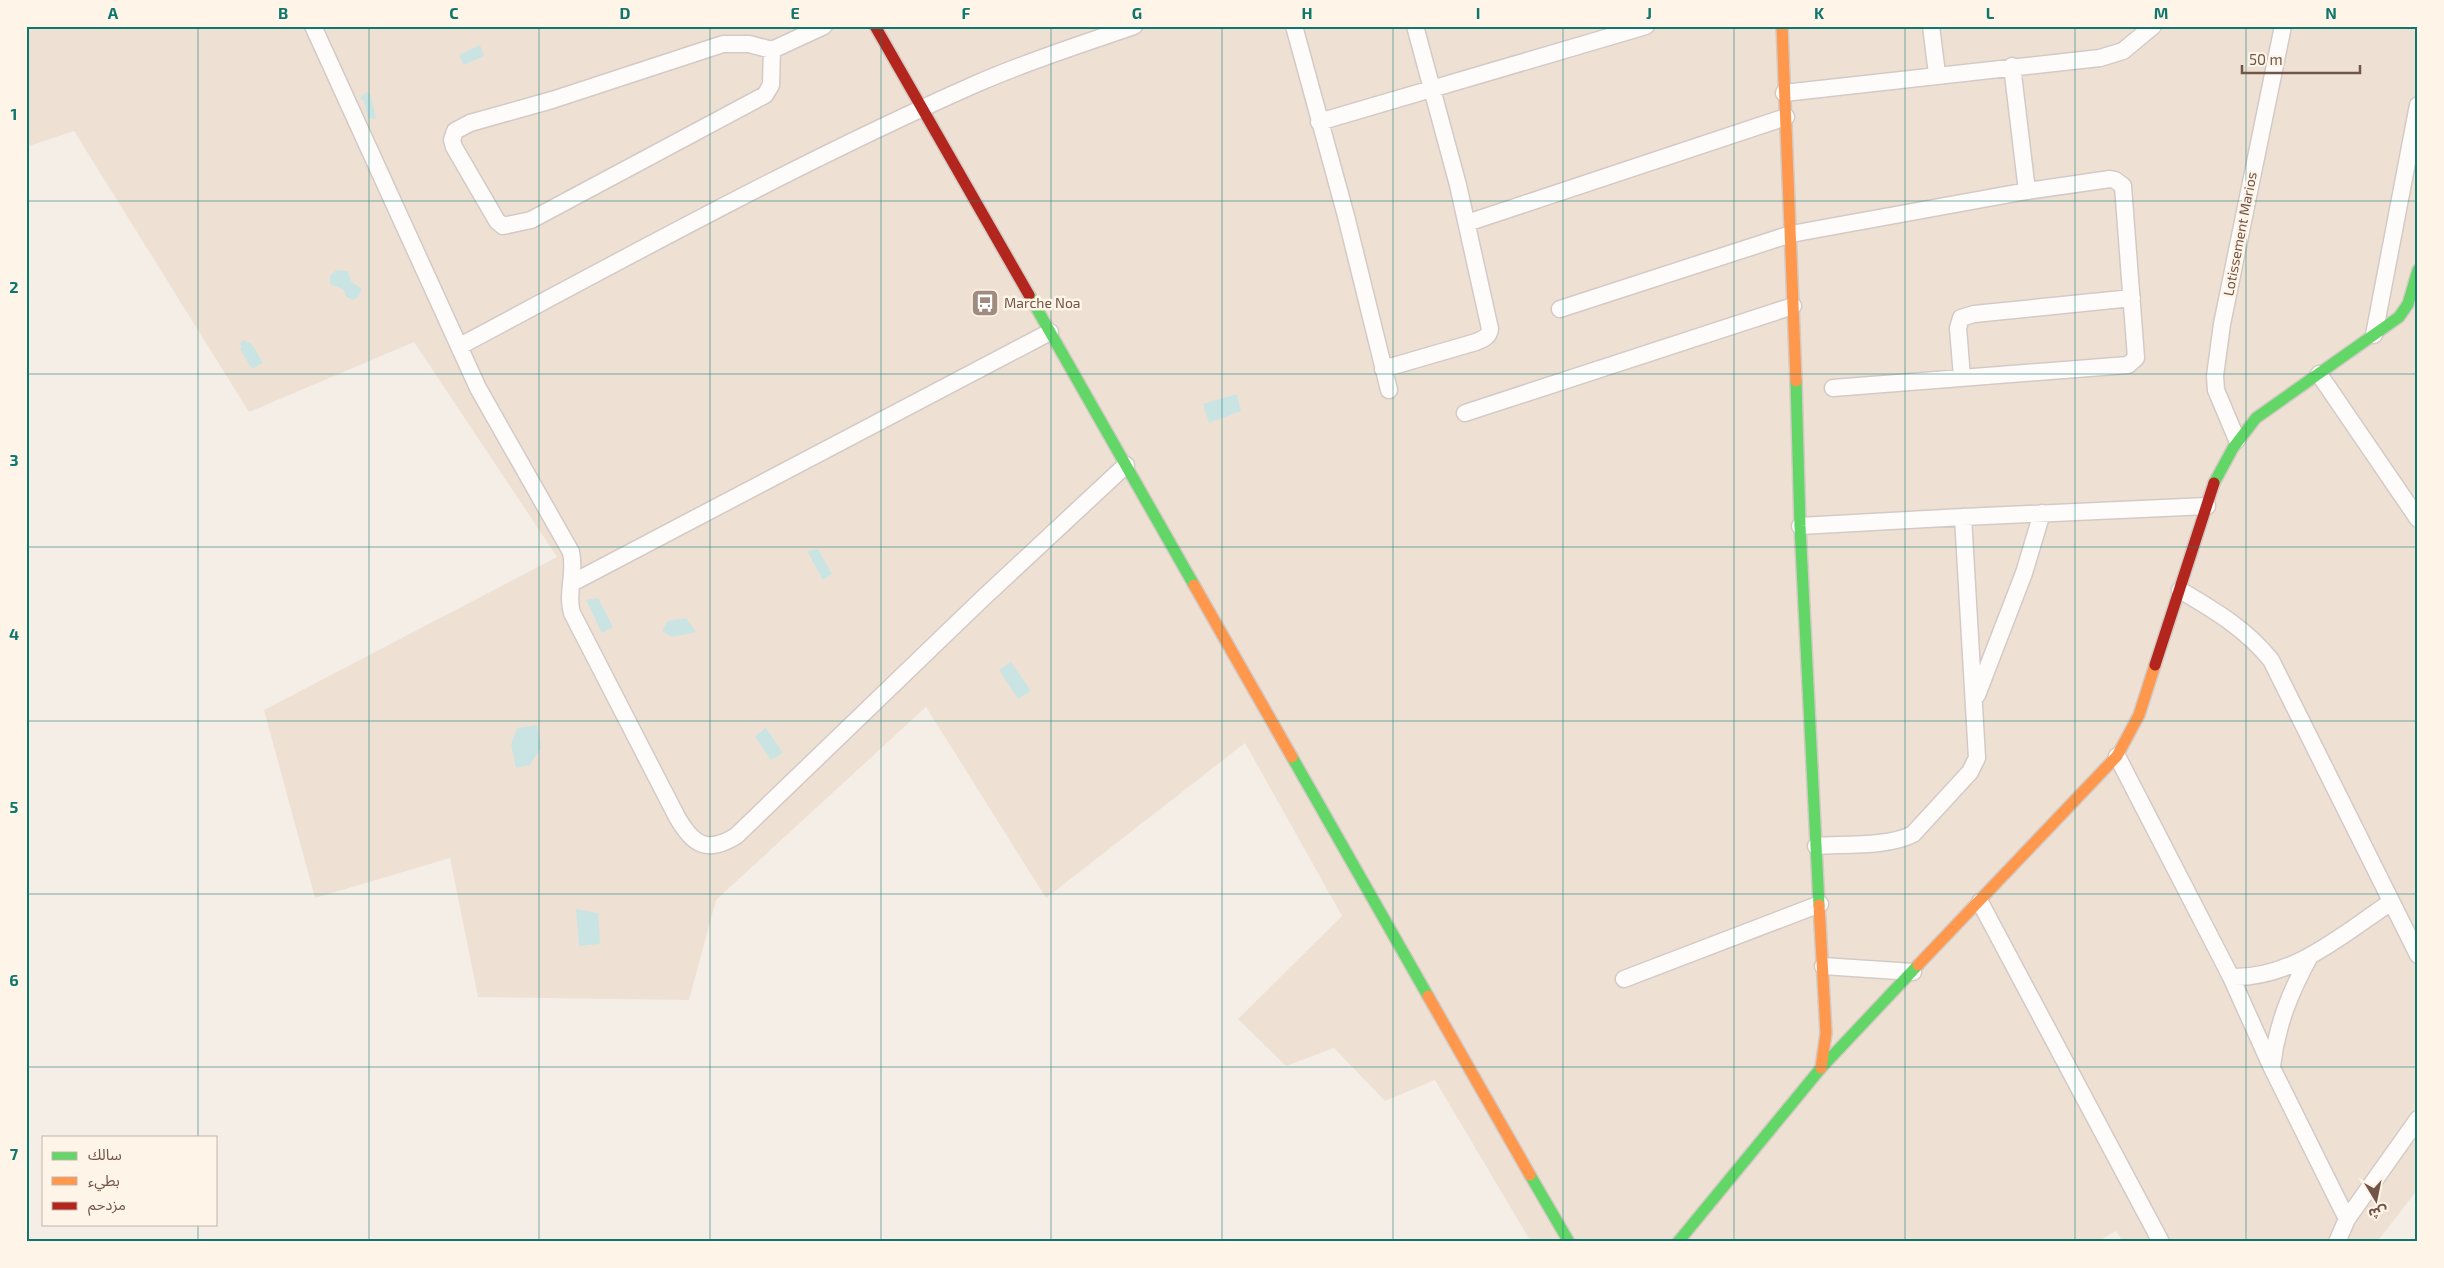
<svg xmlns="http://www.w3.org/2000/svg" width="2444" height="1268" font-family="'Exo 2','Noto Sans Arabic',sans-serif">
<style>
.residential{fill:#eee1d4}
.water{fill:#cae4e4}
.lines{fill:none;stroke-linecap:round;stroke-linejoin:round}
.street-casing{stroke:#d4cac5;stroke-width:19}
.fast-casing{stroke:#d4cac4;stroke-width:14}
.slow-casing{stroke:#d4cac4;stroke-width:14}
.jam-casing{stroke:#d4cac4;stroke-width:14}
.street{stroke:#fefcfb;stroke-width:16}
.fast{stroke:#63d668;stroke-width:11}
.slow{stroke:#ff974d;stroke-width:11}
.jam{stroke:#b3261e;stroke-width:11}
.grid{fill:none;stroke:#0f766e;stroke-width:1;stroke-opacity:0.55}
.labels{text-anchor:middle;stroke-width:5;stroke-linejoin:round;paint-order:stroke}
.street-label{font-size:14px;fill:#715549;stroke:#fef4e7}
.poi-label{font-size:14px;fill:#715549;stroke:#fef4e7;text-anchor:start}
.neatline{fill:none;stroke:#0f766e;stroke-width:2}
.grid-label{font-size:16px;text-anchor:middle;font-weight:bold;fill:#0f766e}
</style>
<rect width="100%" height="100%" fill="#f5eee7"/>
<path class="residential" d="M26,26H2418V1189L2377,1242H2123L2116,1231L2097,1242H1531L1435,1080L1385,1101L1334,1048L1286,1066L1238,1019L1342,916L1245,743L1046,898L926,707L716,900L689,1000L478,997L450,858L315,898L264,710L557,557L414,342L249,412L74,131L26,147Z"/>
<path class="water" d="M480,45L484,56L464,65L459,55Z
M366,92L370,94L376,118L372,119L368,118L364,101L360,98Z
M336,270L348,271L351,281L362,289L358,297L353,300L346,297L344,290L330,284V276Z
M243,340L252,344L263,363L252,369L240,349L242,347L240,343Z
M1237,394L1241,411L1209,423L1203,404Z
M818,549L832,574L823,580L807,551Z
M598,598L613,627L602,633L586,600Z
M686,618L696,632L672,637L662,631L668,621Z
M1011,662L1031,691L1018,699L999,670Z
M537,725L541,748L530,765L516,768L511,744L517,728Z
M766,728L783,753L771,760L755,736Z
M576,909L598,913L600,944L579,946Z"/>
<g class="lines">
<g class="street-casing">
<path id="street" d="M313,26L478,388L571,552C576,573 566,594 572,613L677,817C693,845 707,854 736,836L981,600L1126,465
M1294,26L1346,216L1389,390
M1931,26L1937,74
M772,50L771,85L765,95L531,220L503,226L497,221L454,147L452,140L455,131L470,123L552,100L723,44H749L772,50L824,26
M2012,66L2027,191
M1784,93L2100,58L2123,51L2153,26
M1319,122L1646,26
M1467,223L1786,117
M1560,309L1791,234L2027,191L2110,179L2115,180L2123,186L2136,358L2128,365L1833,388
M2374,335L2418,105
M460,346C631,255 801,161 978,83C1028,61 1082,44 1134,26
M1383,369L1476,342C1483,339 1489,337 1490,329L1458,185L1415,26
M2319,374L2418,519
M1962,377L1958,328L1961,318L1974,314L2132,298
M1465,413L1793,306
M2237,440L2216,390L2215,376L2222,324L2283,26
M1800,526L1963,517L2207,506
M572,583L1050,332
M2180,590C2214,610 2245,628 2271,660L2418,955
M1977,695L2024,573L2042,513
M2117,756L2231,977L2272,1068L2347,1219
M1816,846C1844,844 1889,847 1913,834L1970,772L1977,758L1963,517
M1980,902L2161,1242
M1823,966L1913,972
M2231,977C2293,979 2342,935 2391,902
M1624,979L1820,904
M2272,1066C2277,1025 2290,992 2310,956
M2337,1242L2347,1219L2418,1119"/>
</g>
<g class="fast-casing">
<path id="fast" d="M1029,295L1194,585
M1796,381L1800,526L1819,905
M2214,483L2233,448L2256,418L2399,317L2408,304L2418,270
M1292,757L1428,996
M1530,1175L1569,1242
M1678,1242L1821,1068L1918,965"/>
</g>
<g class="slow-casing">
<path id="slow" d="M1782,26L1796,381
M1194,585L1292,757
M1819,905L1826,1033L1821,1068
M1918,965L2117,756L2139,715L2155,665
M1428,996L1530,1175"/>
</g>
<g class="jam-casing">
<path id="jam" d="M875,26L1029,295
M2155,665L2214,483"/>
</g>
<use href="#street" class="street"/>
<use href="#fast" class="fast"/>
<use href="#slow" class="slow"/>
<use href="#jam" class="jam"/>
</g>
<path class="grid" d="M198,26V1137M369,26V1242M539,26V1242M710,26V1242M881,26V1242M1051,26V1242M1222,26V1242M1393,26V1242M1563,26V1242M1734,26V1242M1905,26V1242M2075,26V1242M2246,26V1242M26,201H2418M26,374H2418M26,547H2418M26,721H2418M26,894H2418M26,1067H2418M198,1224V1242"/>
<defs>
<g id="bus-square" transform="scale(1.4375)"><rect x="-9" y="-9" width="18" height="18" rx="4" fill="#9f8b80" stroke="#fef4e7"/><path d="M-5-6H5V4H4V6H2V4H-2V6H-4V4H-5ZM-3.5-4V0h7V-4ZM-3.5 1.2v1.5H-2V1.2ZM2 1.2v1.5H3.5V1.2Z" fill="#fff"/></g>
</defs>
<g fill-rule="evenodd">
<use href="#bus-square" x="985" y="303"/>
</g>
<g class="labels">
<g class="street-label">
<text transform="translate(2240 234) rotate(-79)" y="5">Lotissement Marios</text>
</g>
<g class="poi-label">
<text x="1004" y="308">Marche Noa</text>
</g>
</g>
<rect width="2444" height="1268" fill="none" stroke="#fef4e7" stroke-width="55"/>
<rect x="42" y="1136" width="175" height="90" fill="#fef4e7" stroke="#c6b4a8"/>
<rect x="52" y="1152" width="25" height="8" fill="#63d668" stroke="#c6b4a8"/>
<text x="88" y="1160" font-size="15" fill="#715549">سالك</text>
<rect x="52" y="1177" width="25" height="8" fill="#ff974d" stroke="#c6b4a8"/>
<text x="88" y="1186" font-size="15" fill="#715549">بطيء</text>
<rect x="52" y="1202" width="25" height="8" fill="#b3261e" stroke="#c6b4a8"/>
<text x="88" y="1210" font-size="15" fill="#715549">مزدحم</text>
<g transform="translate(2376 1200) rotate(170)" stroke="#fef4e7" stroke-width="4" paint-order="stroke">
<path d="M0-4L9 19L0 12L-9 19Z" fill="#715549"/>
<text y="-8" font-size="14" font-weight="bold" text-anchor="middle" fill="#715549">ش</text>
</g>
<path d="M2242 65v8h118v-8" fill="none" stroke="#715549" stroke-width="2.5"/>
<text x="2249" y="65" font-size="15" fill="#715549" stroke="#fef4e7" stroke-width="4" paint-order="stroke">50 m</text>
<rect x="28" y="28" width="2388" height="1212" class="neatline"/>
<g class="grid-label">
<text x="113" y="19">A</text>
<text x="283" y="19">B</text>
<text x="454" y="19">C</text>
<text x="625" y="19">D</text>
<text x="795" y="19">E</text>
<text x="966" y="19">F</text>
<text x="1137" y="19">G</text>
<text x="1307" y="19">H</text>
<text x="1478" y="19">I</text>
<text x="1649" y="19">J</text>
<text x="1819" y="19">K</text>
<text x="1990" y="19">L</text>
<text x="2161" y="19">M</text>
<text x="2331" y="19">N</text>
<text x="14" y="120">1</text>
<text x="14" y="293">2</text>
<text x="14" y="466">3</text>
<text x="14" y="640">4</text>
<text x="14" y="813">5</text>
<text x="14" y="986">6</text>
<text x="14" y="1160">7</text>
</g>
</svg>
